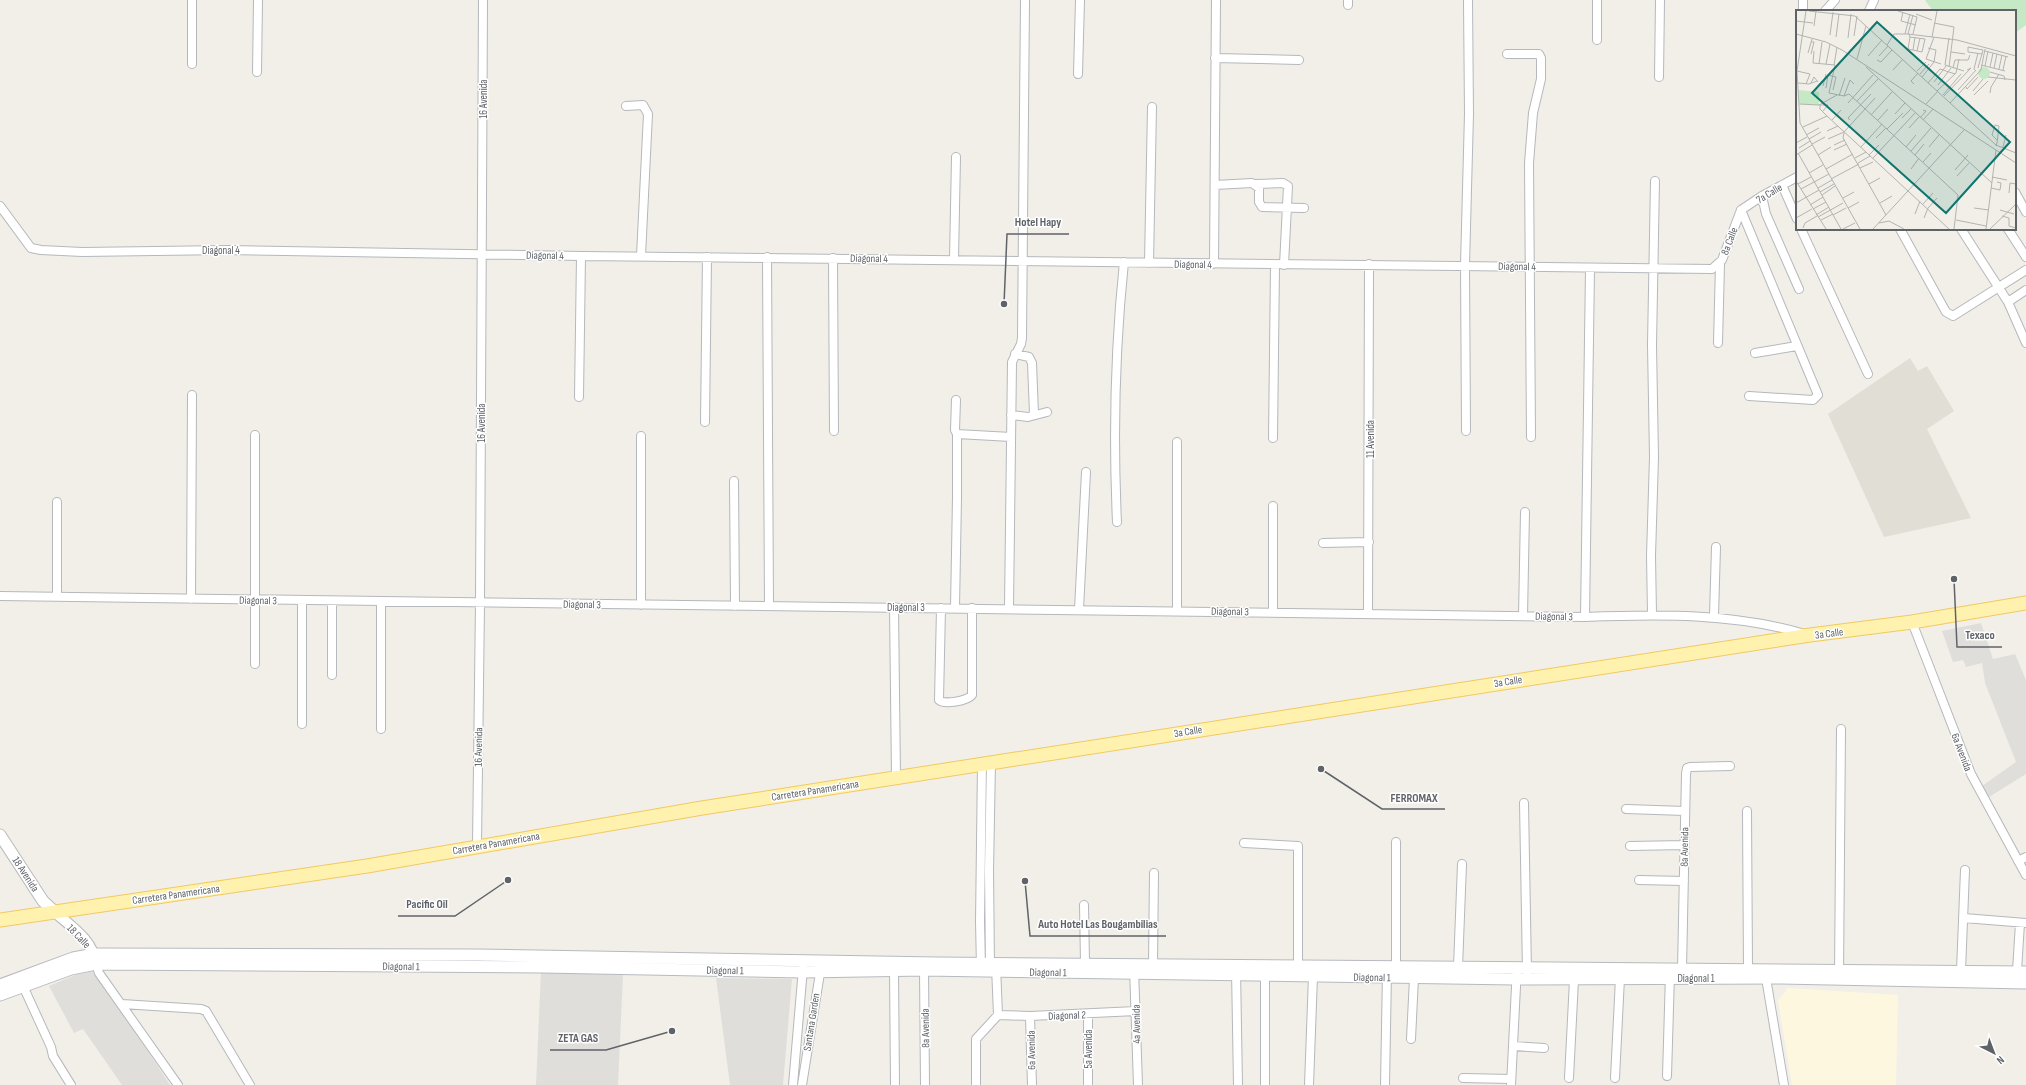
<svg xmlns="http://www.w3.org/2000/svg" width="2026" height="1085" font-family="'Sofia Sans Condensed',sans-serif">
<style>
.commercial{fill:#fef7e0}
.industrial{fill:#e0deda}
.education{fill:#e1ded6}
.green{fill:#c5e8c5}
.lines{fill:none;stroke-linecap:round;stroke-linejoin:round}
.minor-casing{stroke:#b5b8bc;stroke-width:10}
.tertiary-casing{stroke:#b5b8bc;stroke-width:12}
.secondary-casing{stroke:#b6babf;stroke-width:13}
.primary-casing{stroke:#f2c960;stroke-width:15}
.minor{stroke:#fff;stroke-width:8}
.tertiary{stroke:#fff;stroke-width:10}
.secondary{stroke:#fff;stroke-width:11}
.primary{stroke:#fff2af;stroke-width:13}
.labels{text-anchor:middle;stroke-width:3;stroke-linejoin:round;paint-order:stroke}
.street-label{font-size:11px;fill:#5f6368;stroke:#fff}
.inset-road{fill:none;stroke:#b3b3b1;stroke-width:1}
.view{fill:#0f766e;fill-opacity:0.15;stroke:#0f766e;stroke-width:2}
.inset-edge{fill:none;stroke:#5f6368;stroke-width:2}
.leader{fill:none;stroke:#5f6368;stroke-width:1.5}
.callout-dot{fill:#5f6368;stroke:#fff;stroke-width:1.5}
.callout-label{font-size:12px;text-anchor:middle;font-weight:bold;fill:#5f6368;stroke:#fff;stroke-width:3;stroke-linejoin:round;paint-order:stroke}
</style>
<rect width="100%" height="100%" fill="#f1efe8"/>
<path class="commercial" d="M1788,988L1898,995L1896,1085H1792L1778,1000Z"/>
<path class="industrial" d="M1981,623L1993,659L2015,654L2026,680V774L1989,797L1982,786L2016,762L1985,683L1982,663L1966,667L1963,660L1953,662L1942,631Z
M91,968L116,1002L170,1085H122L83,1029L74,1033L49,986Z
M541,971L623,974L618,1085H536Z
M716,978L792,979L783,1085H730Z"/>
<path class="education" d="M1910,358L1918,371L1927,366L1954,411L1927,429L1971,518L1884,537L1828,414Z"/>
<path class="green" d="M1925,0H2026V25L2015,33V11H1933Z"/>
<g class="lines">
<g class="minor-casing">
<path id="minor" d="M1348,5V0
M1803,11V0
M1825,11L1835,0
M1869,11L1874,0
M1597,40V0
M1507,54H1539L1541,58V79L1533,113L1529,163L1531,437
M1215,58L1299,60
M192,64V0
M257,72L258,0
M1078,74L1080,0
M1659,77L1660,0
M626,106L643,105L648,114L641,256
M1256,184L1283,183L1288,186L1284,265
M1215,185L1252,183L1259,188V202L1262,207L1304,208
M1782,185L1797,219
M2015,192L2026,212
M1762,196L1766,214L1799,289
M0,206L31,248L41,250L82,252L228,250L583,256L1712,269L1722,260L1741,210
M1741,210L1818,395L1813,400L1749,396
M1741,210L1762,196L1797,177
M1801,229L1868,374
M1900,229L1946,312L1953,316L2026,270
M1961,229L2008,302L2026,343
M2008,229L2026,257
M767,257L769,606
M833,258L834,431
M954,259L956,157
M1149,263L1152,107
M1214,264L1216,0
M2008,302L2026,290
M1718,343L1720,264
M1755,353L1797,346
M1015,354L1029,357L1032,363L1034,414
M579,397L581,256
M956,400L955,430L957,434L1011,437
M1011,415L1028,417L1047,412
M705,422L707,257
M1466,431L1465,265L1469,114L1468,0
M255,435V664
M641,436V605
M1273,438L1275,265
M1177,442V610
M734,481L735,606
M57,502V596
M1117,522C1113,435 1115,348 1124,262
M1323,543L1369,542
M0,596L1585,617C1660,614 1733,613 1805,634
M191,599L192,395
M894,607L896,777
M941,608L939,700C944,705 967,701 972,695V608
M955,608L957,498V434
M1009,608L1012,362L1021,344L1022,338L1025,0
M1079,609L1086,472
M1273,612V506
M1368,613L1369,264
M1652,615L1651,556L1654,457L1652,345L1655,181
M1523,616L1525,512
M1714,616L1716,547
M1585,617L1590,269
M1912,622L1971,774L2026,875
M332,675V601
M302,724V601
M381,729V602
M1524,803L1527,972
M1626,809L1685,811
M1747,811L1748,970
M1396,842V966
M1244,843L1298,846V965
M477,846L480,603L483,0
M1630,846L1684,845
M2018,861L2026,857
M1639,880L1684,881
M1084,905L1085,963
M1964,918L2026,923
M96,964L99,973L178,1085
M1153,964L1154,873
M996,966L998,1015
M1458,967L1462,864
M981,968L980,922L982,763
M990,968L989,870L991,762
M1134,968L1138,1085
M1236,969L1238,1085
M1682,969L1686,774L1687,768L1690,767L1730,766
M894,970L895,1085
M924,970L925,1085
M1961,971L1965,870
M2017,971L2020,923
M1265,975V1085
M1839,976L1841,729
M1766,978L1784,1085
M23,986L51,1047L53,1056L71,1085
M122,1004L201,1009L206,1011L250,1085
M1088,1014V1085
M998,1015L1030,1016L1136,1011
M1030,1016L1032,1085
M1411,1039L1414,978
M1513,1046L1544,1048
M1667,1076L1670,974
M1463,1078L1511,1079
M1569,1078L1574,980
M1615,1078L1620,978
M793,1085L803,968
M802,1085L821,967
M976,1085V1039L998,1015
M1309,1085L1313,976
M1385,1085L1387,972
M1511,1085L1517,967"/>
</g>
<g class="tertiary-casing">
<path id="tertiary" d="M55,912C70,926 93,940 95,962"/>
</g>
<g class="secondary-casing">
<path id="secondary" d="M0,835L43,901L55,912
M0,985L73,958L95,954L476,955L936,963L2026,972
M0,995L71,969L96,964L543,967L803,972L924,970L1515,979L1781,978L2026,983"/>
</g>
<g class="primary-casing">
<path id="primary" d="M0,920L367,866L702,808L1810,635L1912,622L2026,603"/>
</g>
<use href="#minor" class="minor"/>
<use href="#tertiary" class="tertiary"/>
<use href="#secondary" class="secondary"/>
<use href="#primary" class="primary"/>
</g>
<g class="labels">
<g class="street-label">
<text transform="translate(483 99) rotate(-90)" y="4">16 Avenida</text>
<text transform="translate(1769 193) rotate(-31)" y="4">7a Calle</text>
<text transform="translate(1729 241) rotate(-69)" y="4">8a Calle</text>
<text x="221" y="254">Diagonal 4</text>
<text transform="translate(545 255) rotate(1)" y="4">Diagonal 4</text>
<text transform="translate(869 258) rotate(1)" y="4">Diagonal 4</text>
<text transform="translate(1193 264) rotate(1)" y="4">Diagonal 4</text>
<text transform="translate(1517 266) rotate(1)" y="4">Diagonal 4</text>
<text transform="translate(481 423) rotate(-90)" y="4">16 Avenida</text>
<text transform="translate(1370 439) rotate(-90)" y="4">11 Avenida</text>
<text transform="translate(258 600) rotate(1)" y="4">Diagonal 3</text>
<text transform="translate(582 604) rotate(1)" y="4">Diagonal 3</text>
<text x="906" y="611">Diagonal 3</text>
<text transform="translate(1230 611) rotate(1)" y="4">Diagonal 3</text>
<text transform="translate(1554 616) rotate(1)" y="4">Diagonal 3</text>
<text transform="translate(1829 633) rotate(-7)" y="4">3a Calle</text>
<text transform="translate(1508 681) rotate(-9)" y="4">3a Calle</text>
<text transform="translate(1188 731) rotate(-9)" y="4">3a Calle</text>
<text transform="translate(478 747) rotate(-89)" y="4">16 Avenida</text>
<text transform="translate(1962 752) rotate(69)" y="4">6a Avenida</text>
<text transform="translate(815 790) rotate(-9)" y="4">Carretera Panamericana</text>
<text transform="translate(496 843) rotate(-10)" y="4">Carretera Panamericana</text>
<text transform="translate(1684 847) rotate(-89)" y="4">8a Avenida</text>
<text transform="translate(26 874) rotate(57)" y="4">18 Avenida</text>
<text transform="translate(176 894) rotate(-8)" y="4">Carretera Panamericana</text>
<text transform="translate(79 936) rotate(46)" y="4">18 Calle</text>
<text transform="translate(401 966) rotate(1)" y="4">Diagonal 1</text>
<text transform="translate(725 970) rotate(1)" y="4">Diagonal 1</text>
<text transform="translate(1048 972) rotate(1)" y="4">Diagonal 1</text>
<text transform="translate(1372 977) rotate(1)" y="4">Diagonal 1</text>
<text x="1696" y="982">Diagonal 1</text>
<text transform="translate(1067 1015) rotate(-2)" y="4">Diagonal 2</text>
<text transform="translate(811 1022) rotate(-81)" y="4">Santana Garden</text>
<text transform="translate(1136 1024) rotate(-91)" y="4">4a Avenida</text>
<text transform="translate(925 1028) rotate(-91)" y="4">8a Avenida</text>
<text transform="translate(1088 1049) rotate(-90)" y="4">5a Avenida</text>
<text transform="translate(1031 1050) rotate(-91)" y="4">6a Avenida</text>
</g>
</g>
<g transform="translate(1796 10)">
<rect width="220" height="220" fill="#f1efe8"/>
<path d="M182 63a6 6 0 1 1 12 0a6 6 0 1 1-12 0ZM2,80L23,82V95L3,94Z" fill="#c5e8c5"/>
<path class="inset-road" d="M10,1L1,61L4,113L64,219M13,1L59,6L200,135L220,143M102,1L121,7L117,24M107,2L105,11L120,15M120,4L136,10M0,11L17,13M138,13L158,17L153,57M18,16L20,1M0,24L30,32L46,40L220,153M109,24L114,4M112,24L117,5M113,24L114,27L129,29L126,42L112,39L114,27M34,25L37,2M58,26L61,6M40,27L43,4M136,27L141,1M138,27L130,49L145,54M52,28L55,4M153,28L149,55L168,61M15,32H18L15,44M91,35L98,24H112L161,30L220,46M117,40L119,27M18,41L17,53L39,55L33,83L48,86M121,41L124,28M189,41L212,47M155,42L169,44M12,43L16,29M72,46L86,30M83,46L92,36M61,49L70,16M81,50L85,52L96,40M23,54L26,32M30,54L34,34M38,55L41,37M185,55L209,61M189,56L192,41M70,57L196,173M194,57L197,43M157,58L159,50H172L174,45M182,58L183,54L186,44L187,40L172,37V42L186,44M198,58L201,44M203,59L206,45M97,60L107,49M207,60L210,46M1,61L14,64L10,74M121,61L130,52M180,61L178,59L182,43M194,62L208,66L209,70M124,64L133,54M126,67L138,52L140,40L132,38M192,67L220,70M138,72L150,56M2,73L13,74L21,71M15,73L18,67L22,72M132,73L144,59L159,64M118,74L115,71L122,63M142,75L155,58M27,76L30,64M170,77L171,79L182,67M30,78L32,65L40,67L37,80M162,80L180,60M141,81L160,63L163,49M177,81L187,69M194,83L195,77L203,64M147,85L165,64M178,85L192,71M43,86L49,68M48,86L53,84L162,185L158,219M48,86L54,70L58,74M148,86L175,58L171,60M61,91L82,69M52,93L77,65M154,93L185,60L189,39M3,94L23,95L41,85M24,94V99L31,106L153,219M130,94L142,81M24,95H32L27,101M99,104L109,93M75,105L96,82M106,108L115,99M124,108L130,101L127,100M36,110L45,100M54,110L52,108L75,84M82,110L92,99M127,110L137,99M7,117L31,106M113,118L123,107M91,119L107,103M31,121L42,116M48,123L47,128L90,205M10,125L23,118M80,128L90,118M13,129L25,122M32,129L48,122L79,88M0,133L11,127M16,134L29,127M38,135L49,130M200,136L201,133L203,116L199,115L196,125L201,130M65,137L86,114M110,137L120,125M133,137L143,125M207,137L210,125M3,138L14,131M38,140L51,134M115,141L135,118M2,143L45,219M0,145L16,135M22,145L35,137M73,145L83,135M119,145L128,134M59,148L70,142M77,148L119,103M127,152L135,143M62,153L74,146M64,158L77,152M30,159L57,144M115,159L123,148M159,160L172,145M13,163L27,155M161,166L173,153M196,167L211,170M35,169L63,154M0,171L30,219M2,174L15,167M73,174L84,168M22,178L36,170M195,178L204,180L205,173L201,172M5,179L33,164M24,182L38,174M213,183L214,173L220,174M26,185L39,176M47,188L58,182M0,193L23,180M84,193L96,186M127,194L137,183M14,195L27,187M52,198L63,192M178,198L193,200M17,199L30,192M204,200L218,204M119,204L124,191M20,205L33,197M37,205L50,198M206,206L213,208V216L220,218M22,207L47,193M0,208L16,199M128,208L132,198L141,188M25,210L37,204M160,210L190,216M83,213L93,211L108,219M7,218L9,213L21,206M47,219L59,213M77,219L168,120M190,219L200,140M194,219L220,194"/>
<path class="view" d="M81,12L214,132L150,203L16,83Z"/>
<rect width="220" height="220" class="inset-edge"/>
</g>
<path class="leader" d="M1004 304L1007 234H1069M1954 579L1957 647H2002M1321 769L1382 809H1445M508 880L455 916H398M1025 881L1030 936H1166M672 1031L606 1050H550"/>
<g class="callout-dot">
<circle cx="1004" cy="304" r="4"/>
<circle cx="1954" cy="579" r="4"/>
<circle cx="1321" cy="769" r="4"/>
<circle cx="508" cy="880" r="4"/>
<circle cx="1025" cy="881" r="4"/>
<circle cx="672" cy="1031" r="4"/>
</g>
<g class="callout-label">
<text x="1038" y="226">Hotel Hapy</text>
<text x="1980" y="639">Texaco</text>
<text x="1414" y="802">FERROMAX</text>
<text x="427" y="908">Pacific Oil</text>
<text x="1098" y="928">Auto Hotel Las Bougambilias</text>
<text x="578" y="1042">ZETA GAS</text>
</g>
<g transform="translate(1994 1053) rotate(138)" stroke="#ffffff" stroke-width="3" paint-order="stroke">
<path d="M0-3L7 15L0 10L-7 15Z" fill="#5f6368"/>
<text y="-6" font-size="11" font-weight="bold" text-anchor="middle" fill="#5f6368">N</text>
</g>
</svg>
